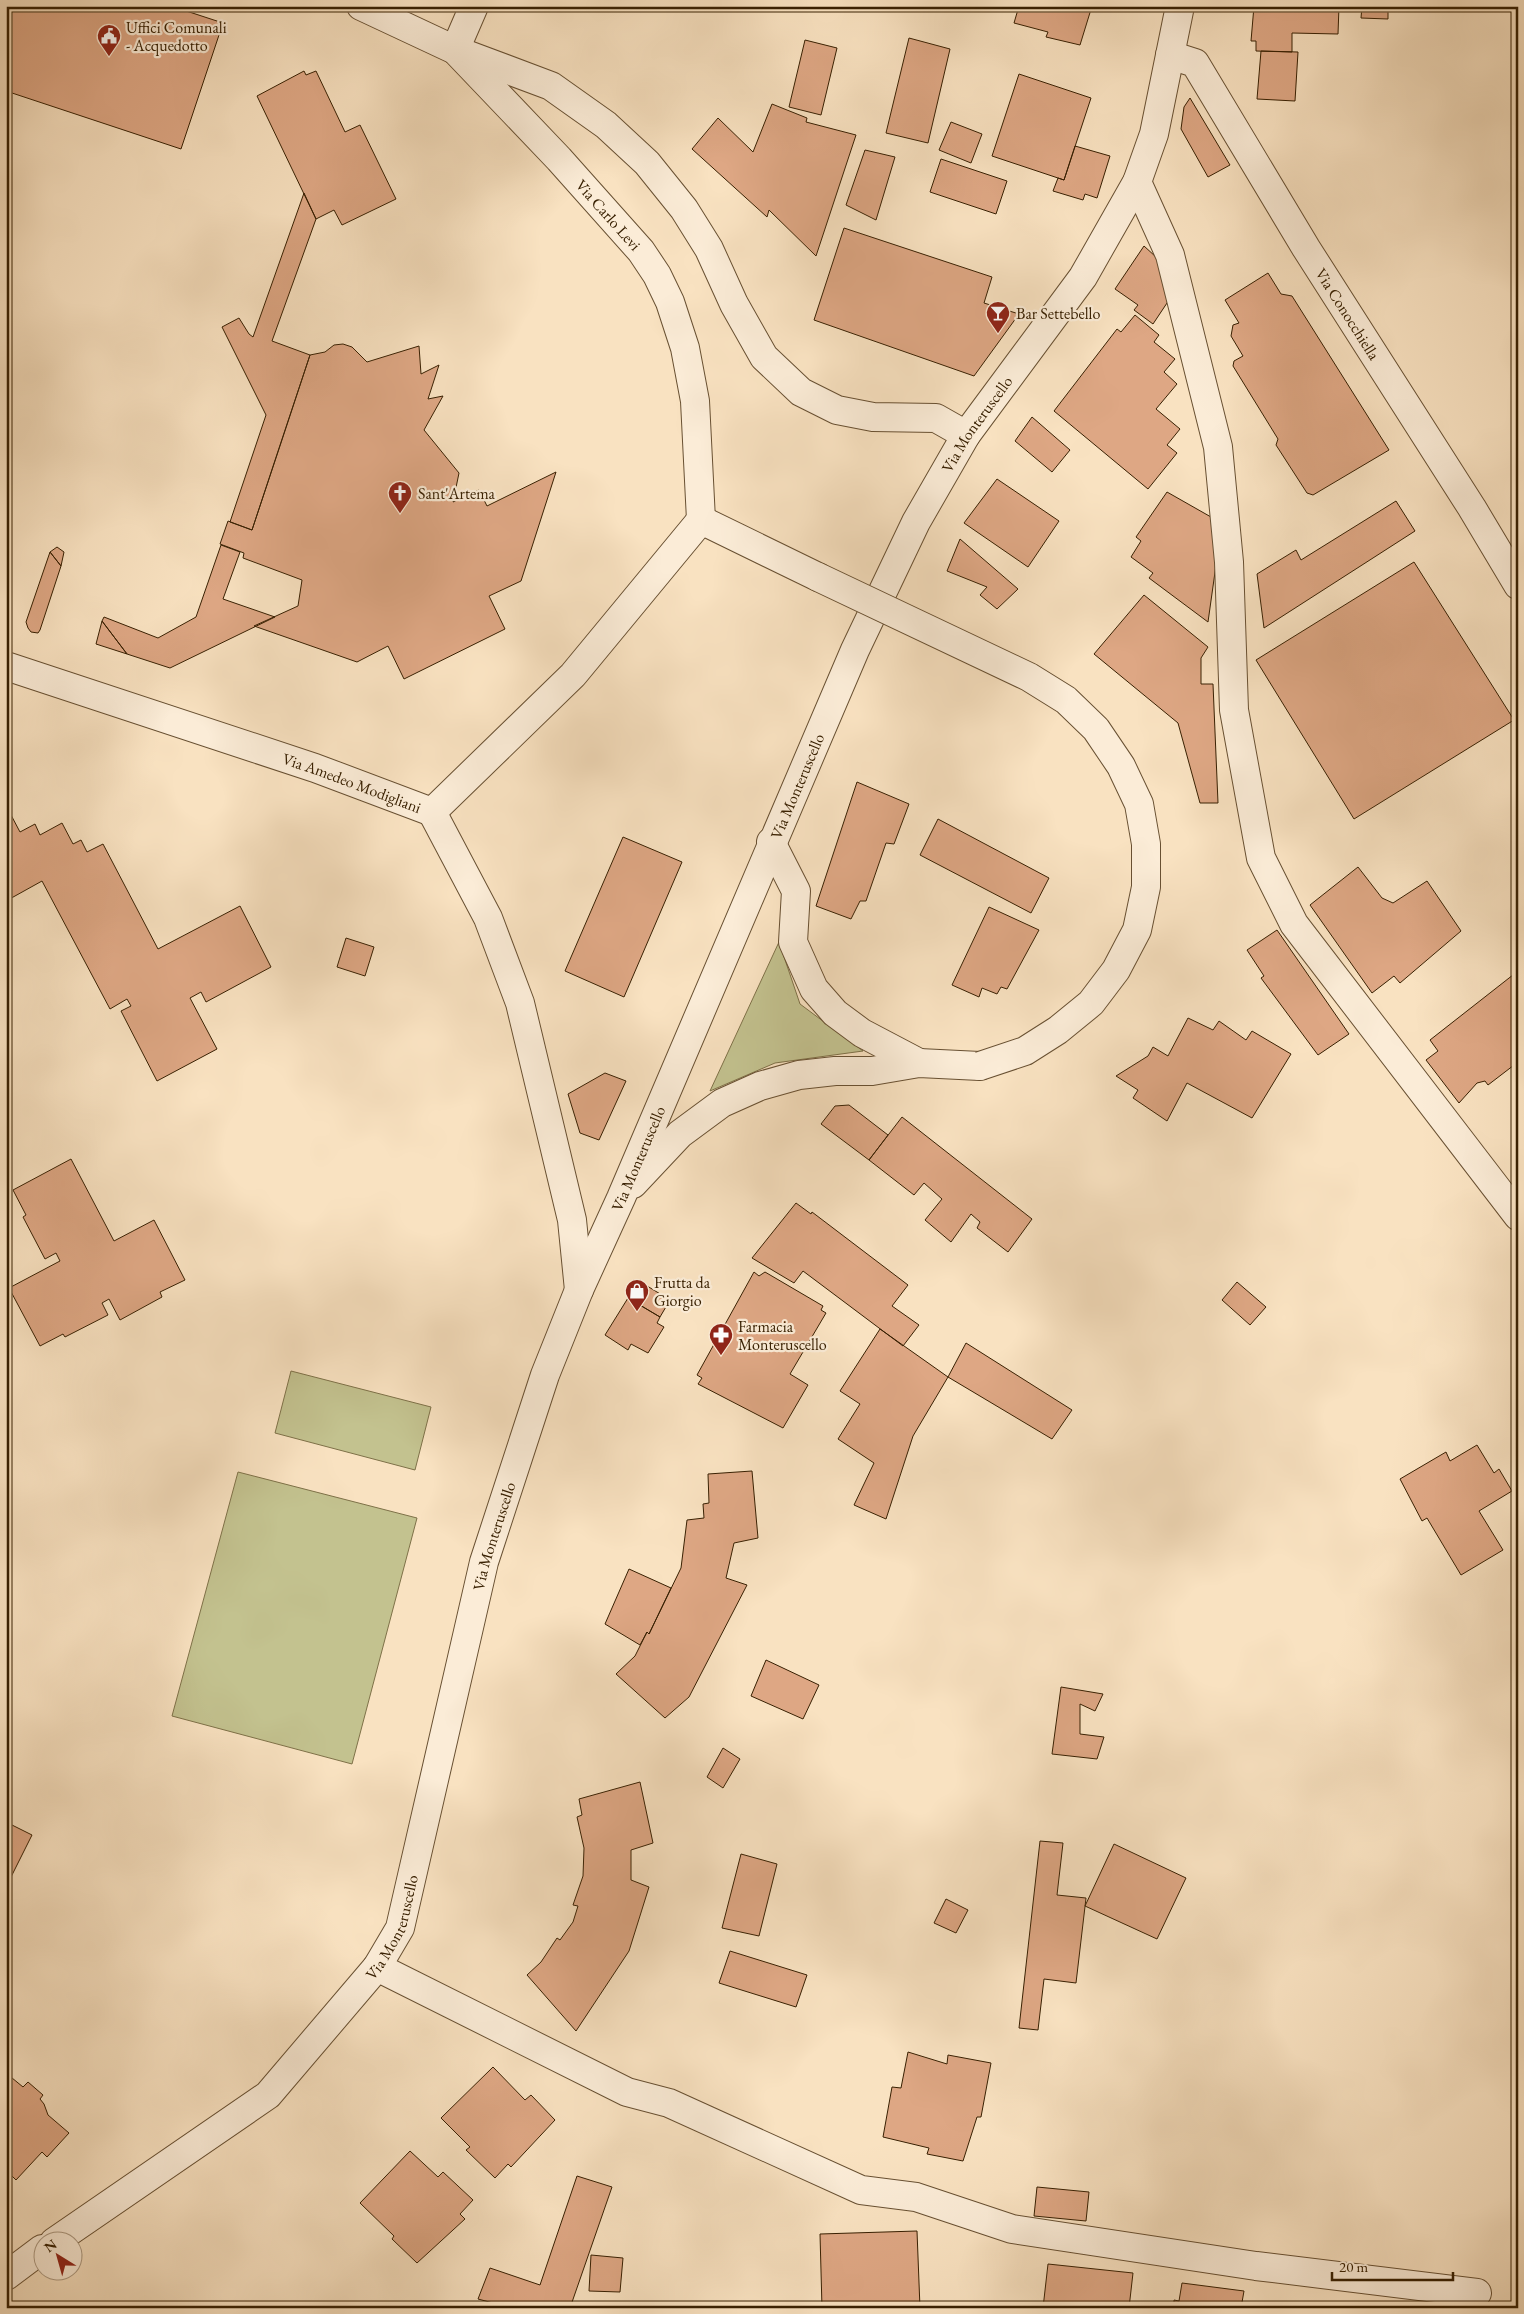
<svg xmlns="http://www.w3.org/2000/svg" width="1524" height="2314" font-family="'EB Garamond',serif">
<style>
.green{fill:#c3c28f;stroke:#7e7148}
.building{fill:#dea784;stroke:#382002}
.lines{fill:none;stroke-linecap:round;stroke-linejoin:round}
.minor-casing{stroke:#685032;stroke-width:30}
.minor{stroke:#fbecd7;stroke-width:28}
.minor-bridge-casing{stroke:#685032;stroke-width:30;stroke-linecap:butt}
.minor-bridge{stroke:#fbecd7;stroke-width:28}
.labels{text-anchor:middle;stroke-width:4.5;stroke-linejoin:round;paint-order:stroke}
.poi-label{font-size:16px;fill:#382002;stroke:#fbecd7;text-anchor:start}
.street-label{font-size:16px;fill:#382002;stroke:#fbecd7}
</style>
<rect width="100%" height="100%" fill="#f9e2c1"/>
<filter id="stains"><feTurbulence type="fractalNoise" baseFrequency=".004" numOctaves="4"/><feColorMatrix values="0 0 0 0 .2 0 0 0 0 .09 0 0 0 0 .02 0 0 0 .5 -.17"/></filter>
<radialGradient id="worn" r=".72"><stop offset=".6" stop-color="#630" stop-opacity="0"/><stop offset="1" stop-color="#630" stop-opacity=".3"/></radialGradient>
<path class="green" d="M779,942L800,1004L863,1051L775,1063L710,1091Z
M291,1371L431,1407L415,1470L275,1433Z
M238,1472L417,1518L352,1764L172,1716Z"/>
<path class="building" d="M6,6H171L223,23L181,149L6,91Z
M1019,6H1092L1080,45L1046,37L1048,32L1014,23Z
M1254,6H1339L1338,34L1292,33V52L1256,51V41H1251Z
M1362,6H1388V19L1361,18Z
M909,38L950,49L928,143L886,133Z
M805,40L837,48L821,115L789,107Z
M1261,51L1298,52L1295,101L1257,99Z
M304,71L306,75L316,71L345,132L360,125L396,199L342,225L334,210L316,219L257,96Z
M1019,74L1091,98L1064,180L992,156Z
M1190,98L1230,165L1208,177L1181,129L1184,107Z
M772,104L807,118L806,122L856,135L816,256L769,210L767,217L692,149L718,118L753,152Z
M951,122L982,134L971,163L939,150Z
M1075,146L1110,156L1097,198L1085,194L1083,200L1053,191L1058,178L1064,180Z
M865,150L895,157L876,220L846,205Z
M941,159L1007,181L996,214L930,192Z
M304,193L316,219L272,341L310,355L252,530L230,522L266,415L222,327L239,318L249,334L253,337Z
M844,228L992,277L984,303L1019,314L974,376L814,320Z
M1144,246L1156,257L1171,297L1153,324L1134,310L1138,305L1115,289Z
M1268,273L1281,294L1292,296L1389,450L1313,495L1307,493L1276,445L1278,439L1233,366L1234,361L1243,356L1231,336L1233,325L1239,323L1225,300Z
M1135,315L1159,335L1154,342L1175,359L1164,372L1177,384L1156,409L1180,429L1167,445L1177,453L1148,489L1054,411L1117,329L1121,332Z
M343,344L352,347L367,362L419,346L421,374L439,365L428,399L443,396L424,430L459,473L453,502L479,490L487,506L556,472L521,581L489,596L505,629L404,679L388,646L357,662L254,626L298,606L302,580L243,558L244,553L220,544L228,521L252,530L310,355L325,352L334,345Z
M1032,417L1070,450L1052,472L1015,441Z
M997,479L1059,521L1028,567L964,523Z
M1167,492L1211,517L1216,565L1208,622L1149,578L1153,573L1131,557L1141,541L1136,537Z
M1396,501L1415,531L1264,628L1257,574L1296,550L1301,560Z
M960,539L1018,589L997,609L980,595L987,587L947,571Z
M221,545L240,552L223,599L275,617L170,668L127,654L102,621L104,617L158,638L196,617Z
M57,547L64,552L61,566L50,552Z
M50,552L61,566L40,630L38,633L31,632L28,628L26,622Z
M1414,562L1514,720L1354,819L1256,660Z
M1144,595L1208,647L1201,658V684H1213L1218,803H1200L1178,723L1094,654Z
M102,621L127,654L96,644Z
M857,782L909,804L894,844L886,843L866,901H860L851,919L816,906Z
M11,815L20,832L35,824L40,835L62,823L73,844L81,840L87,852L103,844L158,949L240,906L271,967L206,1002L201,992L190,998L217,1049L157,1081L121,1011L131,1006L127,999L110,1009L42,881L6,901V818Z
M938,819L1049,878L1031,913L920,855Z
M623,837L682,862L624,997L565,971Z
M1358,867L1382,898L1393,903L1427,881L1461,931L1400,983L1394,976L1372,993L1310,905Z
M989,907L1039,930L1007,989L1001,987L997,994L982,988L979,997L952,985Z
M1277,930L1349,1034L1318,1055L1261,978L1264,976L1247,950Z
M346,938L374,947L365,976L337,967Z
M1518,971V1062L1488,1085L1485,1081L1477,1083L1459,1103L1426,1060L1438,1051L1430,1040Z
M1188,1018L1213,1030L1219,1021L1246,1040L1252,1031L1291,1054L1252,1118L1187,1083L1167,1121L1133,1098L1138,1090L1116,1076L1148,1056L1153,1047L1168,1056Z
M605,1073L626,1081L599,1140L580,1133L568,1094Z
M849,1105L888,1135L869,1160L821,1124L835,1106Z
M902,1117L1032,1219L1008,1252L977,1228L980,1222L971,1214L951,1242L925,1220L942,1199L924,1183L914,1195L869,1160Z
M71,1159L114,1241L154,1220L185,1280L160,1292L162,1297L120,1320L109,1299L102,1303L108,1315L65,1337L63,1334L40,1346L9,1288L60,1261L56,1253L45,1259L23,1217L26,1215L13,1190Z
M796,1203L811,1214L812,1212L908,1285L892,1306L919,1325L903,1346L803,1271L794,1283L752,1258Z
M754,1272L759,1276L765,1272L823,1306L821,1310L826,1313L790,1374L808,1385L783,1428L698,1384L702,1378L697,1375Z
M639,1281L670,1300L660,1317L628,1298Z
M1237,1282L1266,1307L1250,1325L1222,1300Z
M628,1298L660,1317L657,1323L664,1327L648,1353L631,1344L628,1350L605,1335Z
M880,1329L948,1377L913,1436L886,1519L854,1505L874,1463L838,1439L860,1404L840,1391Z
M966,1343L1072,1410L1052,1439L948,1377Z
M1477,1445L1494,1473L1499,1469L1512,1491L1479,1511L1503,1550L1461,1575L1427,1518L1422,1521L1400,1479L1446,1452L1450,1461Z
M752,1471L758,1538L734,1543L726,1578L747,1585L689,1697L665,1718L616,1674L635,1656L647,1632L649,1634L681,1568L687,1520L704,1518L703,1504L709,1503L708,1474Z
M629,1569L671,1588L649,1634L647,1632L640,1645L605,1624Z
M766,1660L819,1685L803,1719L751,1696Z
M1061,1687L1103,1694L1095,1711L1080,1704V1734L1104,1737L1097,1759L1052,1754Z
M723,1748L740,1759L723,1788L707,1777Z
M640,1782L653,1843L631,1850V1880L649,1887L629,1951L576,2031L527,1975L541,1962L557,1938L560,1940L573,1922L578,1906L573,1905L583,1876L584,1848L577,1817L582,1815L579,1799Z
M6,1822L32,1835L6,1887Z
M1040,1841L1063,1843L1057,1895L1086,1898L1076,1983L1044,1979L1038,2030L1019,2028Z
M1114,1844L1186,1878L1157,1939L1085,1906Z
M741,1854L777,1864L759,1936L722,1928Z
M946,1899L968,1910L956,1933L934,1923Z
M730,1951L807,1975L796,2007L719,1983Z
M908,2052L947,2064L948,2055L991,2063L981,2117H977L963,2161L927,2154L929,2148L883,2137L892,2087L901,2088Z
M493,2067L525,2100L531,2095L555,2120L511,2167L508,2164L495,2178L466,2150L470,2147L441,2118Z
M6,2073L23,2087L28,2082L43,2095L40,2099L44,2104L48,2115L69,2133L47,2157L42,2152L16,2180L12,2176L7,2180Z
M410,2151L438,2177L443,2172L473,2200L460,2214L465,2219L417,2263L392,2239L394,2236L360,2203Z
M577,2176L612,2187L570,2308H491L493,2303L478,2299L490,2268L540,2285Z
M1037,2187L1089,2192L1086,2221L1034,2216Z
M917,2231L920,2308H822L820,2234Z
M591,2255L623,2258L620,2292L589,2291Z
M1048,2264L1133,2273L1129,2308H1043Z
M1182,2283L1244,2291L1241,2308H1174V2300L1179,2301Z"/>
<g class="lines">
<g class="minor-casing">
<g id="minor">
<path id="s1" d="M361,6L455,50L559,159L641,251L657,275L670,302L685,348L695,401L701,520"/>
<path d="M455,50L551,86L606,125L647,163L684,209L709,249L734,304L764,357L801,392L837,410L873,417L936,418L966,435"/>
<path d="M455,50L474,6"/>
<path id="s2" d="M1170,55L1195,63L1306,248L1472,508L1518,585"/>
<path d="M1137,182L1170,255L1218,447L1229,562L1234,710L1261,858L1294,924L1518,1216"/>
<path d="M701,520L818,577"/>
<path id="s3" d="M6,666L315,768L432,812"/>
<path d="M432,812L488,918L520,1003L572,1220L579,1290"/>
<path d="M432,812L573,675L701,520"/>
<path d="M771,842L796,891L793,942L814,989L835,1013L862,1033L919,1063"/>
<path d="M633,1184L680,1134L722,1103L760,1086L799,1075L835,1071H872L919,1063L980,1066"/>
<path d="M377,1967L627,2092L669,2103L861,2190L916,2197L1012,2229L1256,2266L1477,2293"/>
<path id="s4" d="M54,2242L268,2095L377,1967L400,1928L484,1562L545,1375L579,1290L621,1198L855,650L916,522L966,435L1083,277L1137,182L1154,134L1180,6"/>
<path d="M6,2276L42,2249"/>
</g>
</g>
<use href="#minor" class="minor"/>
<g class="minor-bridge-casing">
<path id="minor-bridge" d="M818,577L1029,677L1066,700L1096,729L1121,766L1139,804L1146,844V887L1137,930L1116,970L1091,1003L1058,1030L1025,1051L980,1066"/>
</g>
<use href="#minor-bridge" class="minor-bridge"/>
</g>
<defs>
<g id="civic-pin" transform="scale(1.25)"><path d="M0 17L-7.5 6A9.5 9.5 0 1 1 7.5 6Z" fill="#8f2418" stroke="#fbecd7"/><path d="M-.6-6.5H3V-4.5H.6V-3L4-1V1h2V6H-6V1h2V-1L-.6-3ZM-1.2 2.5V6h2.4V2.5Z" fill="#fff"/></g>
<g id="bar-pin" transform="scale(1.25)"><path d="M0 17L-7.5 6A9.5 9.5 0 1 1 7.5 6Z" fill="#8f2418" stroke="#fbecd7"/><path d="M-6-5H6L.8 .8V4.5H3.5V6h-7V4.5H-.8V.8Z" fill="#fff"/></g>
<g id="church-pin" transform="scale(1.25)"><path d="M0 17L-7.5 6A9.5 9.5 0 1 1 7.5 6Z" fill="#8f2418" stroke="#fbecd7"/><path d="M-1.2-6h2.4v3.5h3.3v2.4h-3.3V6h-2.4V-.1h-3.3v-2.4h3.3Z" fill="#fff"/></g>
<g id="shop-pin" transform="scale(1.25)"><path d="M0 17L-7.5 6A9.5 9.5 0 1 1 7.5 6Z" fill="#8f2418" stroke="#fbecd7"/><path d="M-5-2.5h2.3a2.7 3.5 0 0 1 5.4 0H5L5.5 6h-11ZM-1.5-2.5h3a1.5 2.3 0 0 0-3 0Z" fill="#fff"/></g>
<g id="pharmacy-pin" transform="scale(1.25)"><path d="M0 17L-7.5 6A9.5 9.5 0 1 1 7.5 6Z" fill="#8f2418" stroke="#fbecd7"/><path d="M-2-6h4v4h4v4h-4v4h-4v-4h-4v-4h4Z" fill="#fff"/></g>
</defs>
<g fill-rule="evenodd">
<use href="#civic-pin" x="109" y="36"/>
<use href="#bar-pin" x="998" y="313"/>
<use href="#church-pin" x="400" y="493"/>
<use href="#shop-pin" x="637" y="1291"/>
<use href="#pharmacy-pin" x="721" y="1335"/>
</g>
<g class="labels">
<g class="poi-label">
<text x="126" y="33">Uffici Comunali<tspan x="126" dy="18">- Acquedotto</tspan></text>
<text x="1016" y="319">Bar Settebello</text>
<text x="418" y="499">Sant'Artema</text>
<text x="654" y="1288">Frutta da<tspan x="654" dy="18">Giorgio</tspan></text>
<text x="738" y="1332">Farmacia<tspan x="738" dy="18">Monteruscello</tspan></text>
</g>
<g class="street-label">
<text dy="6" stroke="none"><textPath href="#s1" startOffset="329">Via Carlo Levi</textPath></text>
<text dy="6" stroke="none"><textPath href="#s2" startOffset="320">Via Conocchiella</textPath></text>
<text dy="6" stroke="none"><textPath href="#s4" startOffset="2091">Via Monteruscello</textPath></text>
<text dy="6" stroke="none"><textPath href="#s3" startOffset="365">Via Amedeo Modigliani</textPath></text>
<text dy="6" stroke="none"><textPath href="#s4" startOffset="1686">Via Monteruscello</textPath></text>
<text dy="6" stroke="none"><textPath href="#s4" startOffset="1281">Via Monteruscello</textPath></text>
<text dy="6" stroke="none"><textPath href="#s4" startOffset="876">Via Monteruscello</textPath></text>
<text dy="6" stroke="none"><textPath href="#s4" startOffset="471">Via Monteruscello</textPath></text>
</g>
</g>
<rect width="1524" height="2314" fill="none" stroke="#f9e2c1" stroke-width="25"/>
<rect x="8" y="8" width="1509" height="2299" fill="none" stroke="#382002" stroke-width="2.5"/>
<rect x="12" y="12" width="1499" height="2289" fill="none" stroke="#382002"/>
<g transform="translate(58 2256) rotate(323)"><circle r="24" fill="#fbecd7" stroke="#ad9a82"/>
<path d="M0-4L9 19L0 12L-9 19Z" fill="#8f2418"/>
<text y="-8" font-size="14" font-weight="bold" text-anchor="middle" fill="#382002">N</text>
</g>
<path d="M1332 2272v8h121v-8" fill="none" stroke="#382002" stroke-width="2.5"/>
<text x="1339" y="2272" font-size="15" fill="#382002" stroke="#fbecd7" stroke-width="4" paint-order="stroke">20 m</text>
<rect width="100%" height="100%" filter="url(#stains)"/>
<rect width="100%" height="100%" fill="url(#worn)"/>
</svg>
